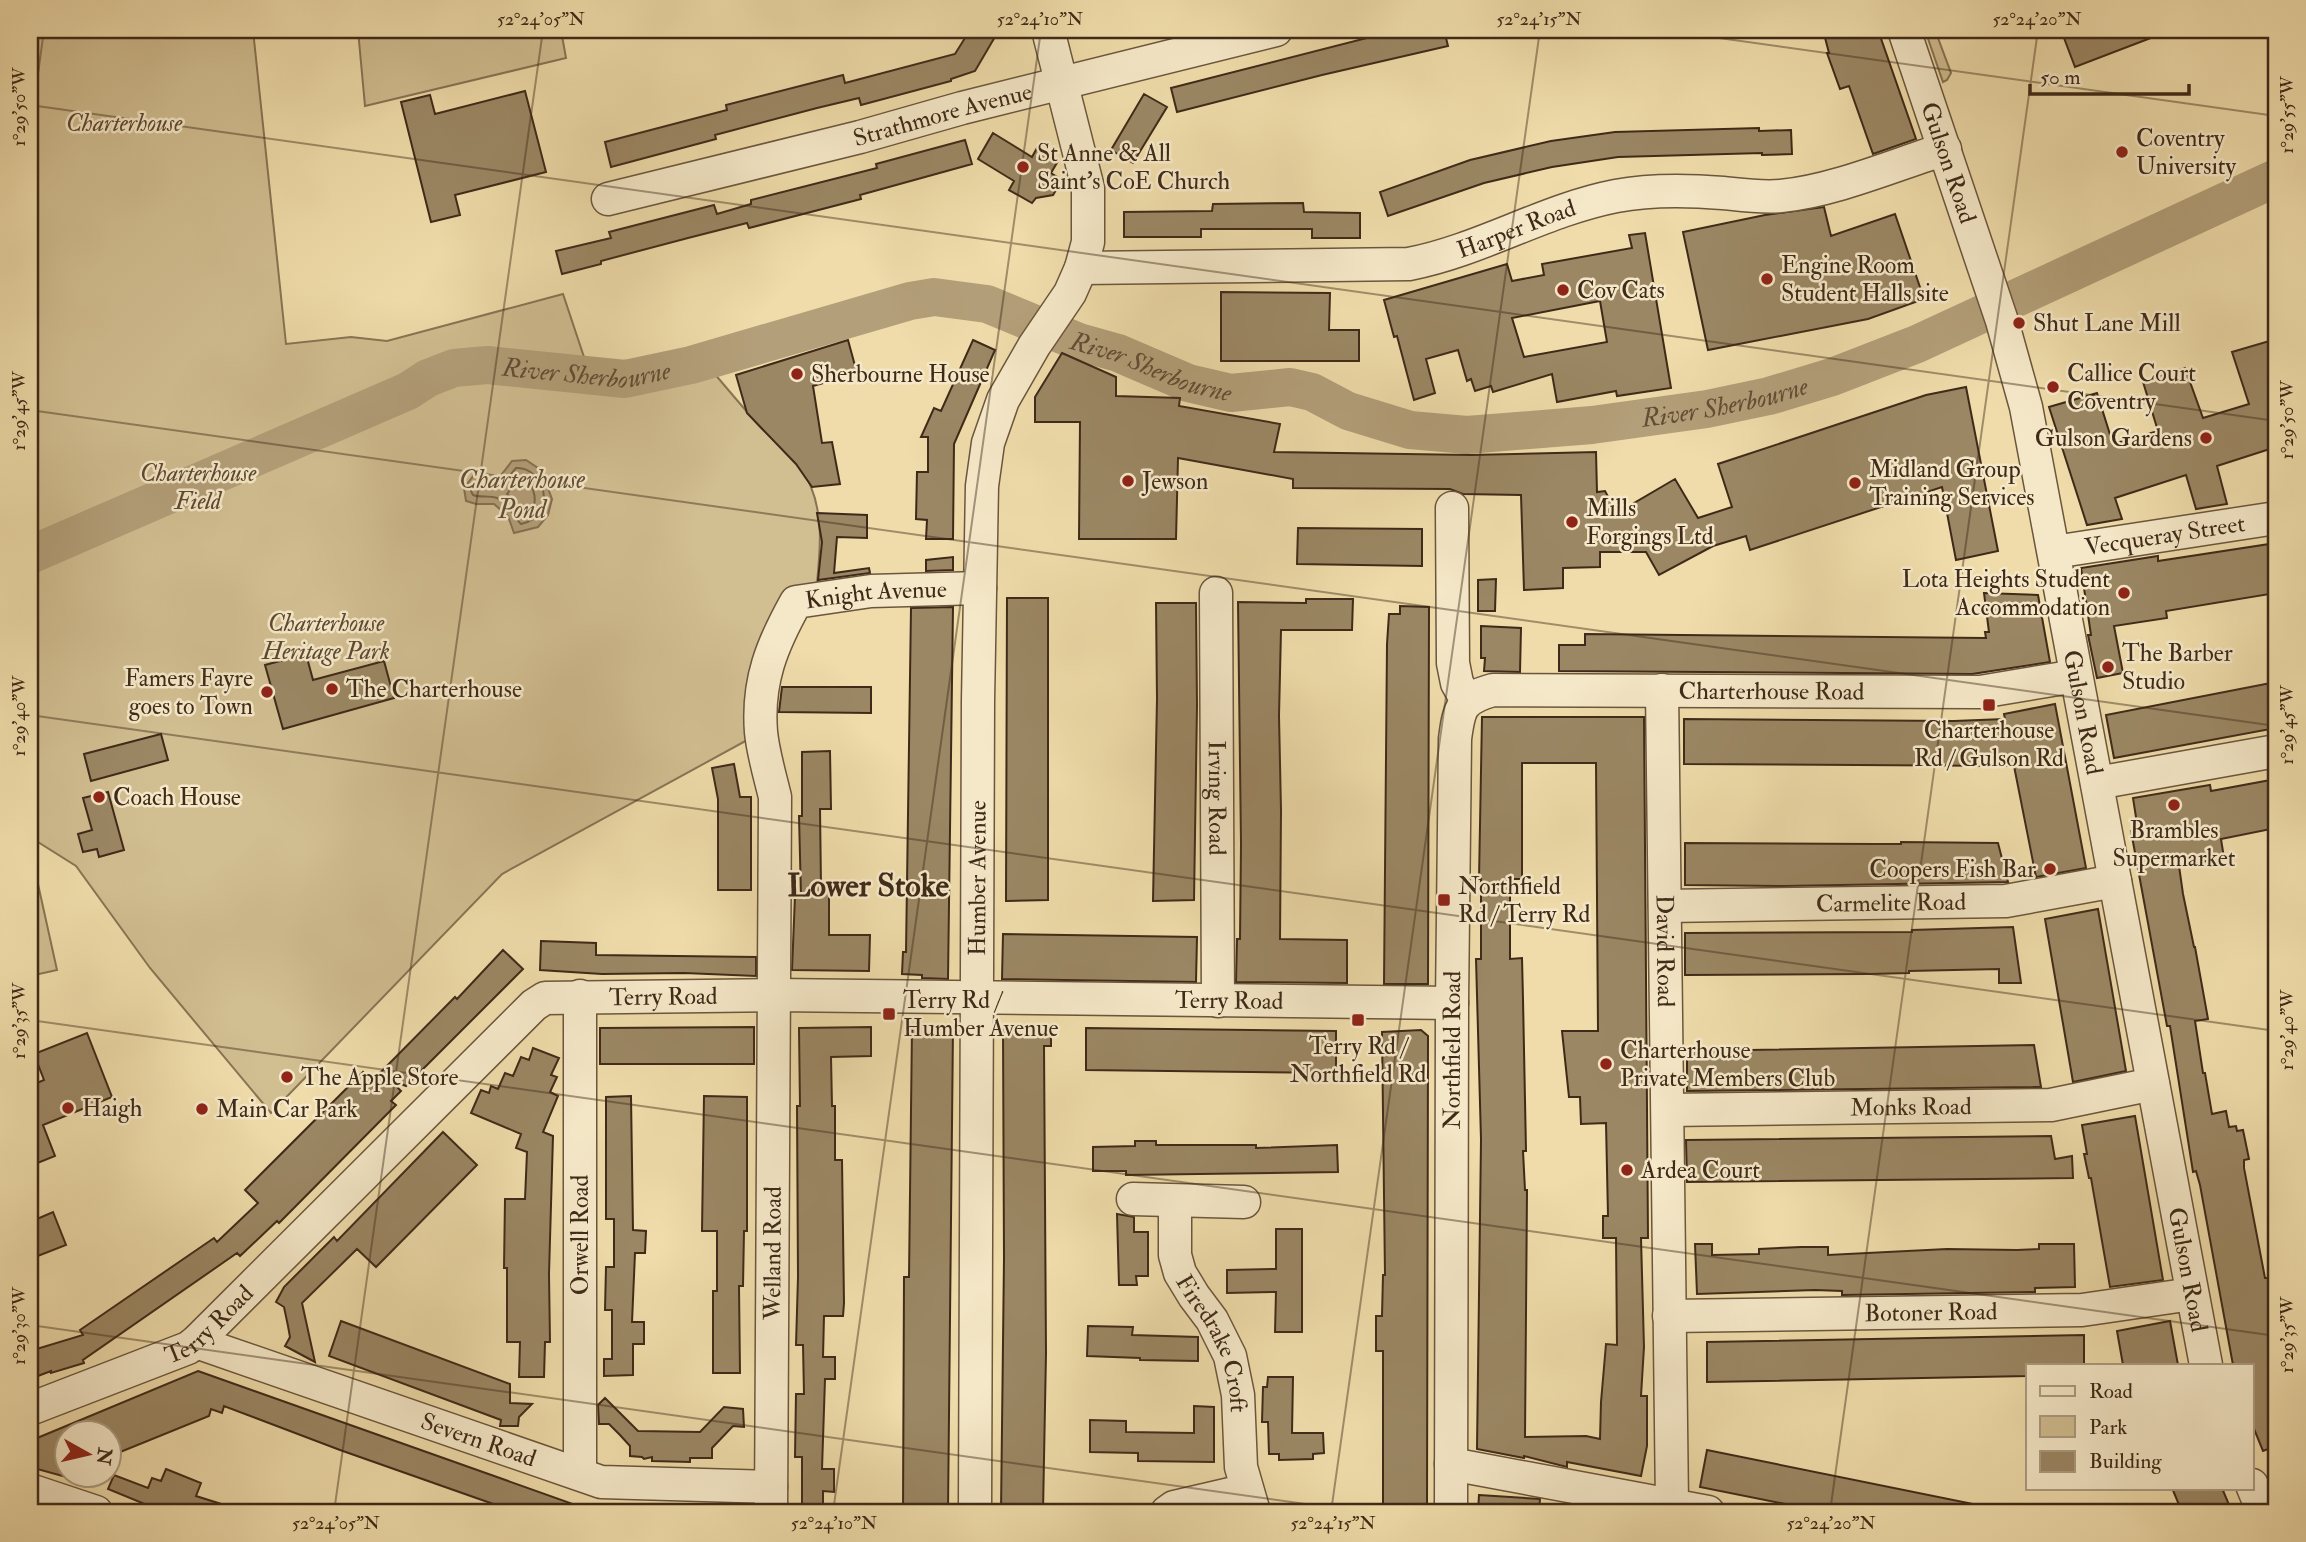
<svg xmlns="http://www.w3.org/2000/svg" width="2306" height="1542" font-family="'IM FELL Double Pica',serif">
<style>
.green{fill:#d1be91;stroke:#887455;stroke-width:2}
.water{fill:#b39f79;stroke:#857053;stroke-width:2}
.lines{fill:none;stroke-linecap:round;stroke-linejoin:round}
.shore{stroke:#796449;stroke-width:2}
.river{stroke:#b39f79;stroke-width:38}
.building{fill:#9b8764;stroke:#3f2a19;stroke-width:2;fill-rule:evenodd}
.minor-casing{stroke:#6b563d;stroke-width:35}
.minor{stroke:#f5e8c8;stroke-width:32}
.ticks{fill:none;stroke:#3f2a19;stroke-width:2;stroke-opacity:0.45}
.poi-dot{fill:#8f2418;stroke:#f5e8c8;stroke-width:2.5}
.labels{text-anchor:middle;stroke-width:5;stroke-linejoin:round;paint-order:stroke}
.street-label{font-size:24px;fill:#3f2a19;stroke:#f5e8c8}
.park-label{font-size:24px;font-style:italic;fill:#5c4831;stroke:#f5e8c8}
.poi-label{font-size:24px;fill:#3f2a19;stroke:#f5e8c8;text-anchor:start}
.water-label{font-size:26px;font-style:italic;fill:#624d36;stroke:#f5e8c8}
.district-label{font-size:32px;font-weight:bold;fill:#3f2a19;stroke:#f5e8c8}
.neatline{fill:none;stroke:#3f2a19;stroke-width:2.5}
.ticks-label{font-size:18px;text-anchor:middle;fill:#3f2a19}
</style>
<rect width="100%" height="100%" fill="#efdcaa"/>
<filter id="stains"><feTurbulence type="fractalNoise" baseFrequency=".00286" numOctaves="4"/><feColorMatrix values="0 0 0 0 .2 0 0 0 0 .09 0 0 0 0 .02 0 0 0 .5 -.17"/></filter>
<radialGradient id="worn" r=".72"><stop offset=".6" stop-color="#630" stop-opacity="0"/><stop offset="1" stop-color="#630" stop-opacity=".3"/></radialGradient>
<path class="green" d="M30,30H253L286,344L351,337L387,341L563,294L590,375L692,347C713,372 734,397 755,421C773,442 801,461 811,487C825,521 819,558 816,594L796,602L751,738L502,874L271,1113L150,968L76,866L30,837Z
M358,30H561L566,58L365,106Z
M1925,30H1935L1951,73L1947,80L1943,82Z
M30,848L57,970L30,976Z"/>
<path class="water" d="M526,460L541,470L552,499L548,515L538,527L514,533L508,516L494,504H476L466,501L464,488L474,475L488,479H498L512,461Z"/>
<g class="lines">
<path class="shore" d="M516,468C543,466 560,515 521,524C513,517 509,503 497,498C489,495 480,498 473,495L471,491L477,484L488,486L502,485Z
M523,477C535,485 540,505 527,514L507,494L519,478Z"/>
<path class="river" id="s1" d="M30,555L408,391L428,378L454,368L487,365L625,379L691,365L910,301L934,297L987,304L1079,342L1118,353L1188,383L1231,393L1290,387L1312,392L1348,411L1410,430L1467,435L1592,425L1707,409L1769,396L1832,377L1917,344L2276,178"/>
</g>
<path class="building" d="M970,30H999L975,71L951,79V81L861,105L859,98L817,108L715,135L716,139L611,167L605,142L727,110L726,105L843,75L845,83L955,54Z
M1398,30H1444L1448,46L1322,75L1177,112L1171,88Z
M1823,30H1878L1916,139L1873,154L1849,86L1840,89L1827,53H1829Z
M2061,30H2169V31L2075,67Z
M525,91L546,172L455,195L460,215L431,222L401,102L430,95L435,114Z
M1144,94L1167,107L1133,163L1111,150Z
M1759,128V131L1791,130L1792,154L1762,155V153L1618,157L1552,167L1484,183L1388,216L1380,192L1470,160L1551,141L1615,132Z
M993,133L1032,157L1037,148L1058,161L1051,173L1062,180L1053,195L1036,198L1032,203L1009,190L1014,181L978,159Z
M965,140L972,164L860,195L861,199L749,228L747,223L688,238L601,261V264L562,274L556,251L611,238L609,232L714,205L717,214L751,204V200L877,168L876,164Z
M1303,203L1304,212L1360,213V238H1312V229H1201V237H1124V212L1212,211L1213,204Z
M1824,207L1831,236L1895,214L1924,299L1868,319L1708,350L1683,232L1765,215Z
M1645,233L1671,388L1617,396L1616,391L1557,402L1552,374L1493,392L1491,386L1475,391L1471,379L1467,381L1458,350L1426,359L1435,393L1414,400L1397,336L1394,337L1384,300L1507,264L1512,281L1544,275L1542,264L1632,248L1629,235ZM1600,301L1607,342L1524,357L1512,318Z
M1221,292L1330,293L1329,330H1359V361H1221Z
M2276,339V447L2217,466L2227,504L2196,509L2186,475L2115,498L2122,519L2087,525L2049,407L2097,393L2113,444L2158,431L2143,382L2185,368L2203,418L2249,404L2232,352Z
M848,340L857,373L813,386L822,443L832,442L840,484L812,487L796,464L747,413L736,375Z
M973,340L995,350L954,444L953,539H926L927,520L916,519L917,472H928V437H921L934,408L941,411Z
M1062,353L1116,377V396L1180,398L1179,406L1280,424L1274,452L1471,455L1596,452L1597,492L1605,491L1617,513L1675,479L1698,518L1732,507L1718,464L1926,395L1966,387L1998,551L1956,560L1942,487L1750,550L1746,536L1713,546L1659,575L1646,552H1600V567L1563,568V588L1524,590L1521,495L1463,494L1450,489L1293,488V479L1178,458L1176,539H1079L1080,422H1035V397Z
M817,513L867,515V538L837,537L834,573L869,568L870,573L818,580L822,542Z
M1298,528L1422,529V566L1297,564Z
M2276,543V593L2166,611L2167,618L2114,626L2123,673L2097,678L2088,635H2091L2081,568L2158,556V561Z
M953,557V570L926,571V560Z
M1496,579L1495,611H1478V580Z
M1984,593L2038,595L2050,662L1972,674L1559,671V645H1585V634L1986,638L1985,632H1989Z
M1007,598H1048V900L1006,901Z
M1306,599H1353L1352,630H1281L1279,716L1281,810L1280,939L1347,940V983L1236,982L1237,939H1240L1241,844L1238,602L1306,603Z
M1156,603H1196L1197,705L1194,900L1153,901L1157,699Z
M1400,606L1429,607L1428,984H1384L1387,644L1389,614H1400Z
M953,607L948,979L922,978V975L902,974L903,952H906L911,608Z
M1481,626L1521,628L1520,672L1484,671L1485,658H1481Z
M306,654L313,680L384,661L394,698L283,729L265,665Z
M2276,682V728L2114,758L2106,715Z
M782,687H871V713L779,712Z
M2055,704L2086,868L2036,877L2014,766L1684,764V719L1954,721L2005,719L2004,714Z
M1482,717H1644L1648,1238H1641L1644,1347L1641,1396H1647V1446L1641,1476L1567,1462V1467L1524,1456V1458L1477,1449L1481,1139L1476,959H1481V879H1479ZM1522,763H1596L1598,1031H1562L1569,1097H1580L1581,1124L1606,1123L1608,1216H1603V1238H1616L1617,1345L1606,1344L1601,1402L1600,1439L1586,1436L1525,1437L1527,1190H1525L1523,1151H1526L1523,999L1522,958L1510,959V879H1522Z
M161,734L168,760L91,781L84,754Z
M830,751L831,809H820L821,886H829V935H870L869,971L792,970L795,896H801L799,816H802V752Z
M734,764L740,797H751V890H718V799L712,768Z
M2276,779V828L2221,839L2224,858L2179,866L2183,894L2194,947H2195L2208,1019L2195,1021L2203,1073H2205L2212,1114L2226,1111L2229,1127L2236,1126L2237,1131L2243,1130L2249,1159L2244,1160V1168L2265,1278H2268L2276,1323V1446L2263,1451L2252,1424V1365H2233L2200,1185L2196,1171L2193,1172L2170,1026H2167L2131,831L2138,830L2133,798L2210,785L2211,791Z
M108,792L124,850L99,857L97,849L83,852L78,834L92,830L83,798Z
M1901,842L1998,843L2008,882L1785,886L1685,885V843L1875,844H1901Z
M2098,909L2126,1071L2073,1082L2045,919Z
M2013,927L2021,983H1999V969L1909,971V973L1869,974L1685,975V933L1912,932V930Z
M1003,934L1197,937L1196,982L1002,979Z
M541,941L596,943V955L756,957V976L684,973L602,974L540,970Z
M503,950L523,969L406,1086L389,1079L401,1091L391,1101L396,1105L279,1223L277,1221L240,1256L237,1253L83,1360L84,1363L51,1373V1371L30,1379V1351L83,1335L80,1330L214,1238L217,1242L258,1203L245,1190L363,1072L372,1081L455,997L457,999Z
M754,1027V1064H600V1028Z
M871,1027V1056L831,1057L832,1106H835V1160H842L844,1303L843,1316H824L823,1357H835V1379H825L822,1469H834V1492L823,1491V1512H802V1457H795L796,1394H804L803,1345H796L798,1277L797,1106H800L799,1028Z
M912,1027H953L948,1512H903L904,1277H909Z
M1003,1028H1051V1046H1044L1046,1353L1043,1512H1001L1004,1258Z
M1086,1028L1336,1031V1073L1086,1070Z
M1421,1030L1428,1036L1427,1512H1383V1351H1376V1316H1382L1383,1275H1385L1382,1032Z
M87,1033L112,1097L43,1125L55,1156L30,1166V1086L44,1080L34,1054Z
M2034,1045L2041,1087L1687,1091V1051Z
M533,1048L559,1058L551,1075L557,1077L550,1092L558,1096L543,1132L553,1136L549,1274L550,1342H545L544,1377H519L520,1342H507V1268H504L505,1199H525L527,1152L516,1148L521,1134L471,1113L481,1090L489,1093L491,1086L498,1089L505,1073L513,1076L521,1057L529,1060Z
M631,1096L633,1230L646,1231L645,1253H635L632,1322H644V1344H633V1375L604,1376V1359H612V1310H605L606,1267H614V1219H606V1097Z
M704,1096L747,1097V1231H744L743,1286H739L740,1373H713V1291H717V1231H702Z
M2135,1116L2163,1280L2110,1287L2091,1178H2089L2084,1154H2087L2082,1125Z
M443,1132L477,1165L376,1267L357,1249L302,1303L315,1362L285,1346L290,1337L288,1326L284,1307L276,1302L284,1287L334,1237L337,1241Z
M2051,1136L2055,1159L2072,1156L2073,1178L1687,1182L1686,1140Z
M1135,1141H1156V1145H1256V1148L1337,1145L1338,1172L1126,1175V1171H1093V1147L1135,1146Z
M53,1212L66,1245L30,1259V1222Z
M1117,1214L1134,1217V1232H1148V1276H1136L1137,1285H1119Z
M1276,1229H1302V1332H1275L1276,1292L1227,1293V1270L1276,1269Z
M1695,1244H1712V1255L1759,1254V1249L1801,1247H1828V1255L1947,1249L2017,1250L2039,1249V1244H2074L2075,1287L2035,1288V1292L1842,1295V1291L1815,1290L1697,1294Z
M341,1321L510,1384V1403L532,1404L519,1417L518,1426H500L501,1420L329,1356Z
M2170,1321L2178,1365H2123L2117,1331Z
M1088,1326L1133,1327L1132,1335L1198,1337V1361L1140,1360V1358L1087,1356Z
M2084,1335V1365H2028V1376L1707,1382V1342Z
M198,1371L587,1509L586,1512H516L340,1450L224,1406L222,1413L211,1409L209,1416L108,1457V1433H66V1477L30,1467V1441Z
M1268,1377H1293L1292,1433H1323L1324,1453L1313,1454V1459L1279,1460V1454H1269L1268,1422H1262L1263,1387H1267Z
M605,1398L638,1431L700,1432L724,1407L743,1409L744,1427L733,1426L712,1448V1458H690V1462L652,1461V1457L644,1459L642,1457L630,1456V1446L620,1435L609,1424H599L598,1405Z
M1194,1406L1214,1407V1462L1138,1461V1453L1090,1452V1420L1126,1421V1432L1194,1433Z
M1707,1450L1978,1505L1977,1512H1825L1700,1487Z
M166,1469L201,1483L196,1496L234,1508L233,1512H164L108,1489L114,1475L148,1488L152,1478L161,1481Z
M2172,1488H2222L2232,1512H2182Z
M1479,1495L1540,1499L1539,1512H1478Z"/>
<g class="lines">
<g class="minor-casing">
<g id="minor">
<path id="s2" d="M1904,30L2002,321L2026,407L2206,1365"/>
<path id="s3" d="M608,199L860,137L962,108L1276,30"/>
<path id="s4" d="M1081,268L1409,264C1481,250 1544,210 1616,196C1652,189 1687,190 1723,193C1742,195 1762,198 1781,196C1834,191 1894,165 1945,149"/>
<path d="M1452,508L1453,663L1457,683L1467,701"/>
<path id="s5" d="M2054,552L2276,518"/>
<path id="s6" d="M1216,593L1218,1001"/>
<path id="s7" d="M1662,690L1672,1505"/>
<path d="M2097,783L2276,751"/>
<path id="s8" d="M1665,906L2006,901L2115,881"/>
<path d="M580,996V1474"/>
<path id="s9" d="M1668,1110L2051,1105L2153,1084"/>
<path d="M1133,1199L1244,1202"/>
<path id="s10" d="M1175,1201V1255L1180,1273L1194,1296L1212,1320L1230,1356L1238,1395L1241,1467L1254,1512"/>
<path id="s11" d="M1669,1316L2082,1310L2192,1294"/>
<path id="s12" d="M196,1342L601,1482L771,1487"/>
<path id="s13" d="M30,1409L188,1348L196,1342L534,1005L545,998L775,995L1452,1003"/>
<path d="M1451,1464L1708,1512"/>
<path d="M2252,1485L2263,1512"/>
<path d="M30,1490L96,1512"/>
<path id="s14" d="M771,1512L775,797C770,776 763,753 761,732C757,681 772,645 796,602L871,591L980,588"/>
<path id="s15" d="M975,1512L978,701L982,486L988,443L1003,400L1034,346L1070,293L1081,268L1088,242V188L1048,30"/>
<path d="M1167,1512L1174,1507L1247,1490"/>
<path id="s16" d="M1451,1512L1452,1003L1455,739C1459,708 1461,699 1493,690L1980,692L2076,676"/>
</g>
</g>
<use href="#minor" class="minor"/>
</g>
<path class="ticks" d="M1662,30L2276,116M30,105L2276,421M30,132L44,30M30,410L2276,726M30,715L2276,1031M30,1020L2276,1336M30,1325L1362,1512M334,1512L543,30M833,1512L1041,30M1331,1512L1540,30M1830,1512L2038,30"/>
<g class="poi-dot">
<circle cx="2122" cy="152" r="7"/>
<circle cx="1023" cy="167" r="7"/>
<circle cx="1767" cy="279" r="7"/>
<circle cx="1563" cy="290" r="7"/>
<circle cx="2019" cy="323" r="7"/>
<circle cx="797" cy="374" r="7"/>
<circle cx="2053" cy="387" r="7"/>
<circle cx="2206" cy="438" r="7"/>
<circle cx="1128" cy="481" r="7"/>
<circle cx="1855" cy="483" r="7"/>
<circle cx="1572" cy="522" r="7"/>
<circle cx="2124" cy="593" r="7"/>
<circle cx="2108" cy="667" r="7"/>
<circle cx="332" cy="689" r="7"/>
<circle cx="267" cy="692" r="7"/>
<rect x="1982" y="698" width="14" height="14" rx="3.5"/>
<circle cx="99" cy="797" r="7"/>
<circle cx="2174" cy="805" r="7"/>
<circle cx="2050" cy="869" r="7"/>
<rect x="1437" y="893" width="14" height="14" rx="3.5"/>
<rect x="882" y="1007" width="14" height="14" rx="3.5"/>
<rect x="1351" y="1013" width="14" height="14" rx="3.5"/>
<circle cx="1606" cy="1064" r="7"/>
<circle cx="287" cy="1077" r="7"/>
<circle cx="68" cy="1108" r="7"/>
<circle cx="202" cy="1109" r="7"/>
<circle cx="1627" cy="1170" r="7"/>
</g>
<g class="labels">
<g class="street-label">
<text dy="8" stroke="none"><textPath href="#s3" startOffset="345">Strathmore Avenue</textPath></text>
<text dy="8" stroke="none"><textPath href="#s2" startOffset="140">Gulson Road</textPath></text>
<text dy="8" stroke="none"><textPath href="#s4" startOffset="441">Harper Road</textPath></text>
<text dy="8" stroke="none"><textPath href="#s5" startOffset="112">Vecqueray Street</textPath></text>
<text dy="8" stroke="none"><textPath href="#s14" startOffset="999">Knight Avenue</textPath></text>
<text dy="8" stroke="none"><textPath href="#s16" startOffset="1120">Charterhouse Road</textPath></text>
<text dy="8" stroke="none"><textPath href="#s2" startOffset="707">Gulson Road</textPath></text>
<text dy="8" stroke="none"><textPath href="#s6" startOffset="205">Irving Road</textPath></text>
<text dy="8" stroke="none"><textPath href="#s15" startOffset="634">Humber Avenue</textPath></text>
<text dy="8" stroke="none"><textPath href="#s8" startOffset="226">Carmelite Road</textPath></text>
<text dy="8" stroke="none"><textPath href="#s7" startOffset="261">David Road</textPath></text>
<text dy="8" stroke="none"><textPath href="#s13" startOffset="788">Terry Road</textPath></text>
<text dy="8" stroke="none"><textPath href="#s13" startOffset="1354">Terry Road</textPath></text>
<text dy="8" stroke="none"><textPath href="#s16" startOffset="462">Northfield Road</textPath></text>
<text dy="8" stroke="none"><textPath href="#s9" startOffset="243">Monks Road</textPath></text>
<text transform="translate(580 1235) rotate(-90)" y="8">Orwell Road</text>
<text dy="8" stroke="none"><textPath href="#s14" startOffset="259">Welland Road</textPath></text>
<text dy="8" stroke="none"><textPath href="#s2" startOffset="1274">Gulson Road</textPath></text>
<text dy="8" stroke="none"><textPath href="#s11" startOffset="262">Botoner Road</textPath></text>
<text dy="8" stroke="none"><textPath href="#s13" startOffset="200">Terry Road</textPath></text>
<text dy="8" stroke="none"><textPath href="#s10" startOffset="152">Firedrake Croft</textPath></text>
<text dy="8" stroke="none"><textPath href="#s12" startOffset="299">Severn Road</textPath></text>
</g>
<g class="park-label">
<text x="124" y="131">Charterhouse</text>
<text x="198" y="481">Charterhouse<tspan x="198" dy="28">Field</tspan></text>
<text x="326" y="631">Charterhouse<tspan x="326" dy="28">Heritage Park</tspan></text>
</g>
<g class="poi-label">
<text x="2136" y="146">Coventry<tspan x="2136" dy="28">University</tspan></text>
<text x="1037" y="161">St Anne &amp; All<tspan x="1037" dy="28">Saint’s CoE Church</tspan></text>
<text x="1781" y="273">Engine Room<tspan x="1781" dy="28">Student Halls site</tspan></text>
<text x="1577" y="298">Cov Cats</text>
<text x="2033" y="331">Shut Lane Mill</text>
<text x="2067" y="381">Callice Court<tspan x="2067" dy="28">Coventry</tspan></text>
<text x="811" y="382">Sherbourne House</text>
<text x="2192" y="446" text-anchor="end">Gulson Gardens</text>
<text x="1869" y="477">Midland Group<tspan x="1869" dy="28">Training Services</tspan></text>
<text x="1142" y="489">Jewson</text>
<text x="1586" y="516">Mills<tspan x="1586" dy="28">Forgings Ltd</tspan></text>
<text x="2110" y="587" text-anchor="end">Lota Heights Student<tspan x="2110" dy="28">Accommodation</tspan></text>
<text x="2122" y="661">The Barber<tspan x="2122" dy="28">Studio</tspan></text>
<text x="253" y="686" text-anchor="end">Famers Fayre<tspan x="253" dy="28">goes to Town</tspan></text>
<text x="346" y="697">The Charterhouse</text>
<text x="1989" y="738" text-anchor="middle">Charterhouse<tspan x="1989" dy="28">Rd / Gulson Rd</tspan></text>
<text x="113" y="805">Coach House</text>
<text x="2174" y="838" text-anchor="middle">Brambles<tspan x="2174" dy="28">Supermarket</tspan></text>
<text x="2036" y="877" text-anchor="end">Coopers Fish Bar</text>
<text x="1458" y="894">Northfield<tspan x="1458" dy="28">Rd / Terry Rd</tspan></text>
<text x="903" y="1008">Terry Rd /<tspan x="903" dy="28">Humber Avenue</tspan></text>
<text x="1358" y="1054" text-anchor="middle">Terry Rd /<tspan x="1358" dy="28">Northfield Rd</tspan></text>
<text x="1620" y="1058">Charterhouse<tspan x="1620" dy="28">Private Members Club</tspan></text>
<text x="301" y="1085">The Apple Store</text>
<text x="82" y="1116">Haigh</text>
<text x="216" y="1117">Main Car Park</text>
<text x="1641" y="1178">Ardea Court</text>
</g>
<g class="water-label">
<text dy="9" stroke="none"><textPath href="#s1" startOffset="1185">River Sherbourne</textPath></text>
<text dy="9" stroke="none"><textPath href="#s1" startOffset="597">River Sherbourne</textPath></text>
<text dy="9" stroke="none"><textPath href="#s1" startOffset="1774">River Sherbourne</textPath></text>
<text x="522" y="488">Charterhouse<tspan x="522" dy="30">Pond</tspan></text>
</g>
<g class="district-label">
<text x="868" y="896">Lower Stoke</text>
</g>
</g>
<rect width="2306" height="1542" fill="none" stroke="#efdcaa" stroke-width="77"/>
<rect x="2026" y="1364" width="228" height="126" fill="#f5e8c8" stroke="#ac9c82" stroke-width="2"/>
<rect x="2040" y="1386" width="35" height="10" fill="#f5e8c8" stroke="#ac9c82" stroke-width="2"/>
<text x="2089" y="1398" font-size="21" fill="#3f2a19">Road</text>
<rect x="2040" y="1416" width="35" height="21" fill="#d1be91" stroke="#ac9c82" stroke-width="2"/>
<text x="2089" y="1434" font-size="21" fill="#3f2a19">Park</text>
<rect x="2040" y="1451" width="35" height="21" fill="#9b8764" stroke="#ac9c82" stroke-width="2"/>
<text x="2089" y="1468" font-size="21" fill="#3f2a19">Building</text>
<g transform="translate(88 1454) rotate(98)"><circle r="33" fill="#f5e8c8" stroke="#ac9c82" stroke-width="2"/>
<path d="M0-5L12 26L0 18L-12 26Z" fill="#8f2418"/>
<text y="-10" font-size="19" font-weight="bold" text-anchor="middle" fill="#3f2a19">N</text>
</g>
<path d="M2030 84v10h159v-10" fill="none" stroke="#3f2a19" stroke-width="3.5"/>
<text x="2040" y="84" font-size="21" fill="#3f2a19" stroke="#f5e8c8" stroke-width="5" paint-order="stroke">50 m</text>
<rect x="38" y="38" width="2230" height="1466" class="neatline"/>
<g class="ticks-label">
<text x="541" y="25">52°24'05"N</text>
<text x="1040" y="25">52°24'10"N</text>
<text x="1539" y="25">52°24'15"N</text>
<text x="2037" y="25">52°24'20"N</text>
<text transform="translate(19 107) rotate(-90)" y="6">1°29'50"W</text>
<text transform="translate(2287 115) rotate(-90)" y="6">1°29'55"W</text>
<text transform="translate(19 411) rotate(-90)" y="6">1°29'45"W</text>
<text transform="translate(2287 420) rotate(-90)" y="6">1°29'50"W</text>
<text transform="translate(19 716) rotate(-90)" y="6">1°29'40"W</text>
<text transform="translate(2287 725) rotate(-90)" y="6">1°29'45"W</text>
<text transform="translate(19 1021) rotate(-90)" y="6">1°29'35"W</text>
<text transform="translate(2287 1030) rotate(-90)" y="6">1°29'40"W</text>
<text transform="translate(19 1326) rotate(-90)" y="6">1°29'30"W</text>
<text transform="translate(2287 1335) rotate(-90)" y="6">1°29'35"W</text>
<text x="336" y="1529">52°24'05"N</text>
<text x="834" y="1529">52°24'10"N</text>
<text x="1333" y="1529">52°24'15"N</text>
<text x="1831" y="1529">52°24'20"N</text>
</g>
<rect width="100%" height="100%" filter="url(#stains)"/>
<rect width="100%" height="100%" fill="url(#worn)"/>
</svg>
